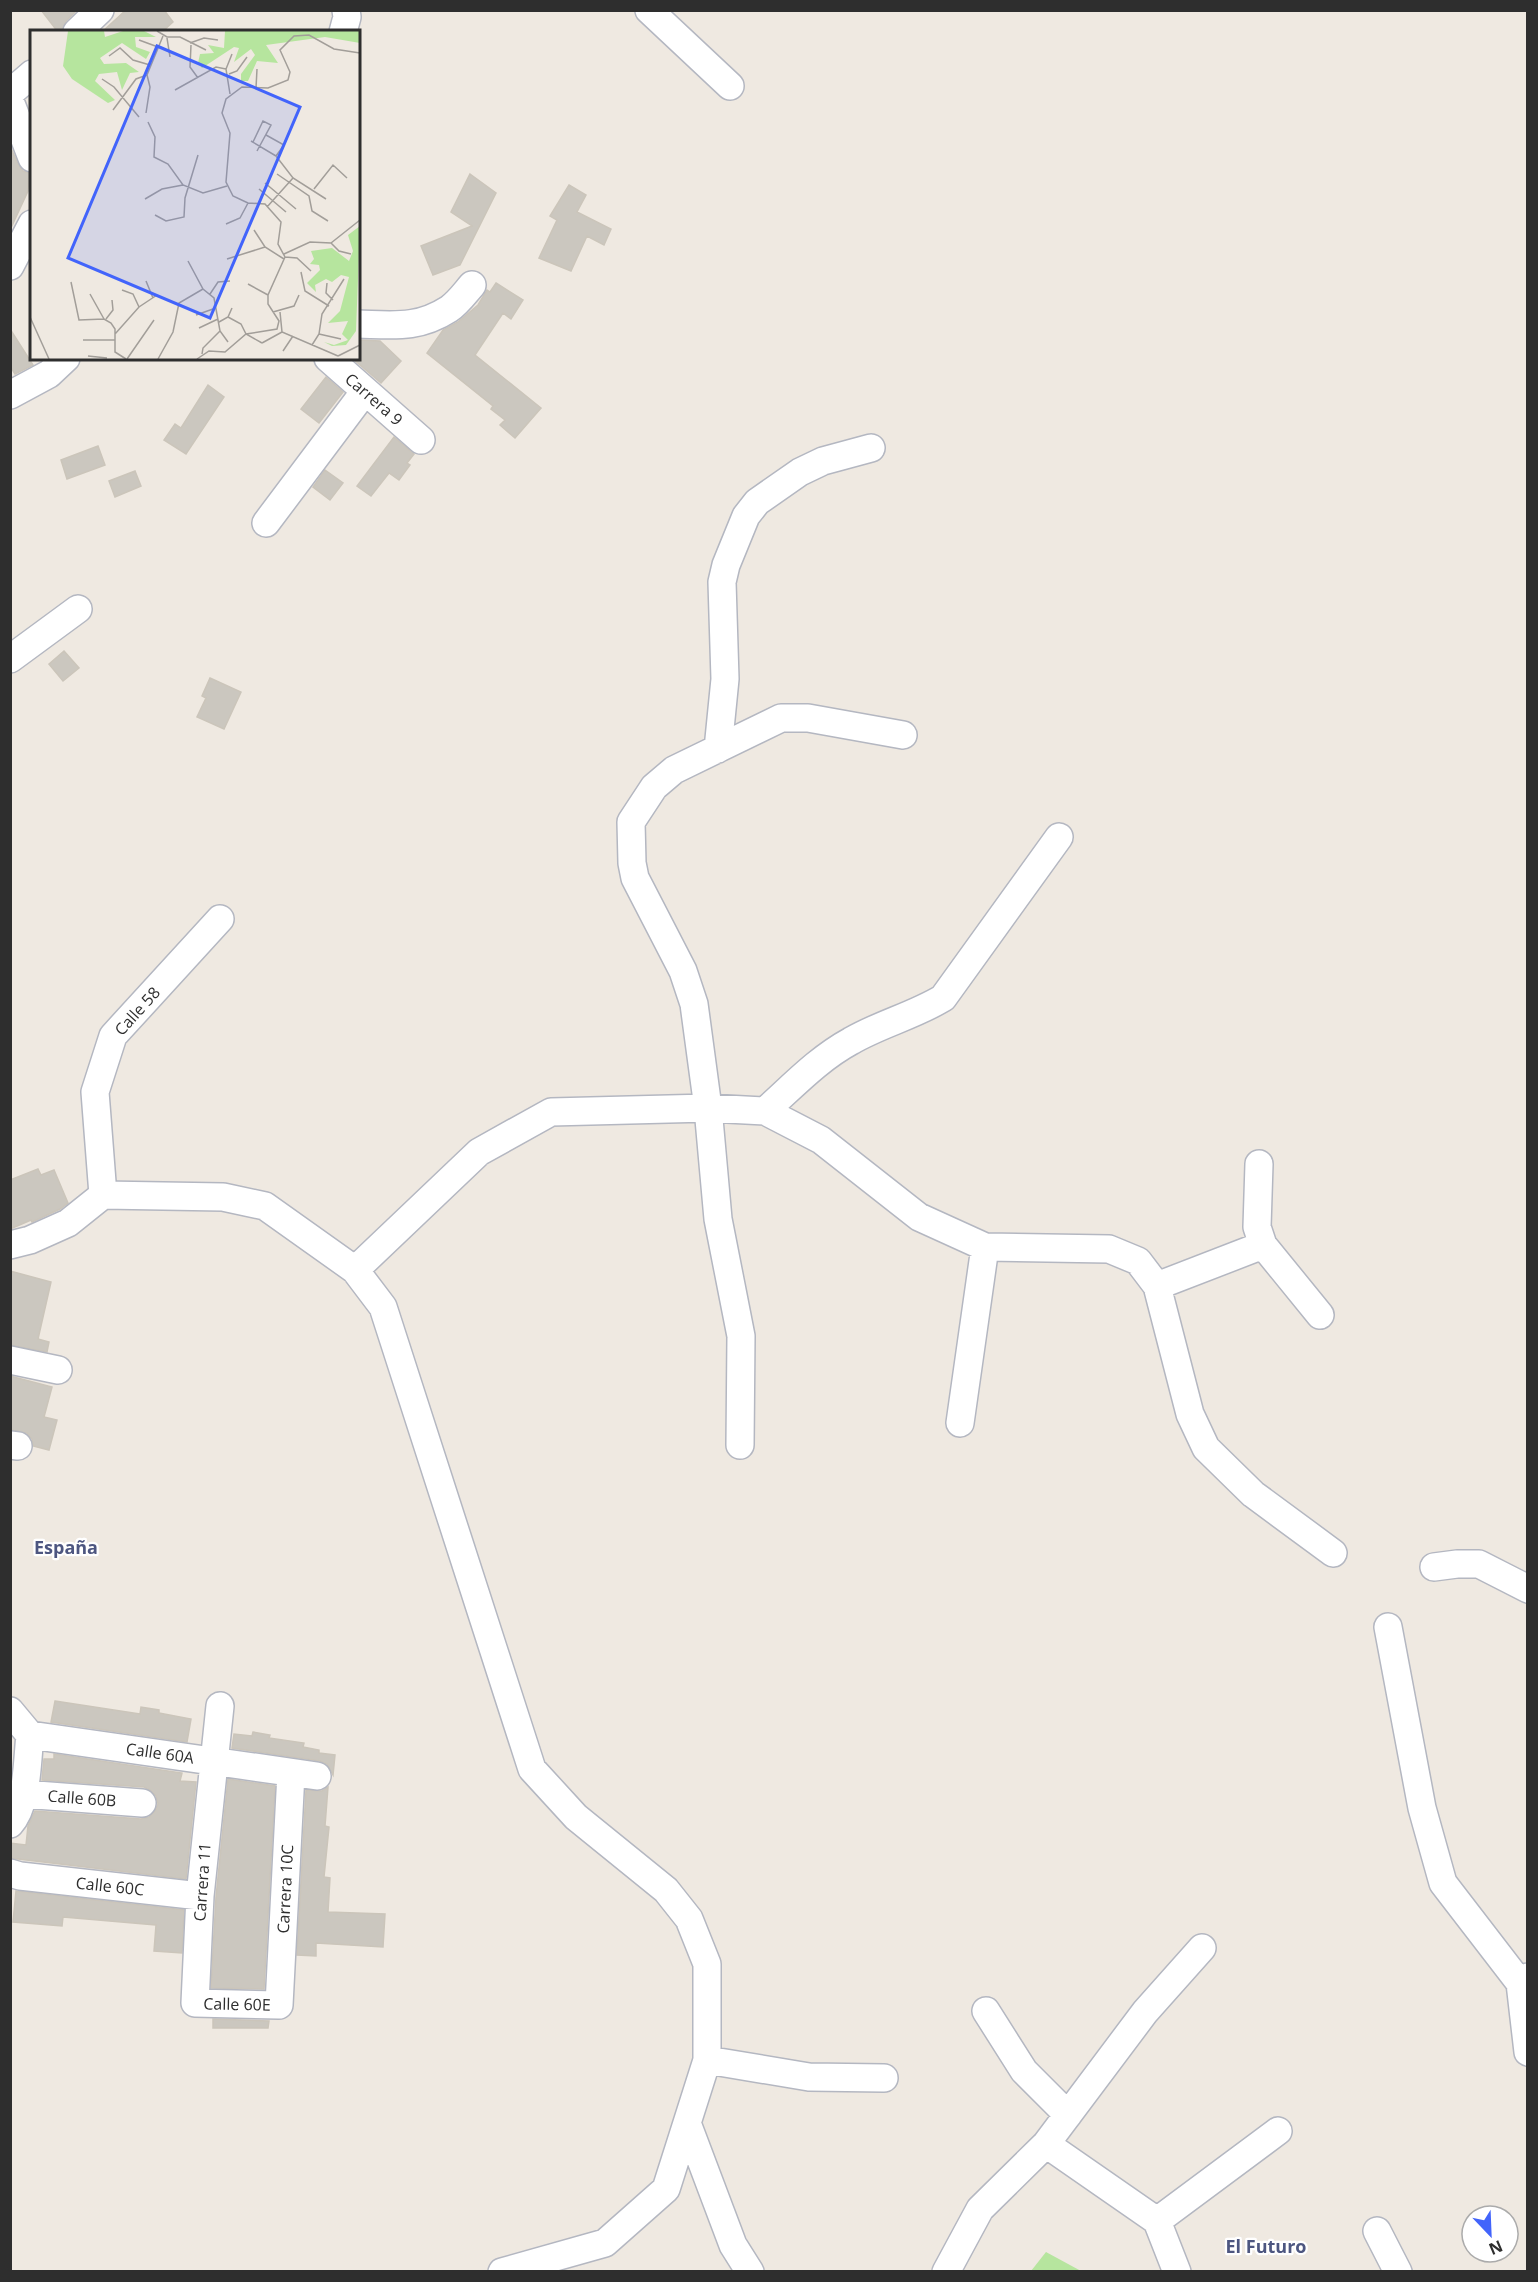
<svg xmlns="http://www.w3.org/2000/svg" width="1538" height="2282" font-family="'Open Sans',sans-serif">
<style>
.green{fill:#b6e59e}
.building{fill:#cbc7bf;stroke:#cbc5ba;stroke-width:1.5}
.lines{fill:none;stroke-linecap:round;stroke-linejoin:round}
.minor-casing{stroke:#b4b7c1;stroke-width:30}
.minor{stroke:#fff;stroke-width:27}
.labels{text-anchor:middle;stroke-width:4.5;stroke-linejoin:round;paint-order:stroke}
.street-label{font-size:16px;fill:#2e2e2e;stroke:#fff}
.neighbourhood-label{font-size:18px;font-weight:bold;fill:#4d5680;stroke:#fff}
.inset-road{fill:none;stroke:#a29e99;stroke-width:1.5}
.view{fill:#4264fb;fill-opacity:0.15;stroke:#4264fb;stroke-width:3}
.inset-edge{fill:none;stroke:#2e2e2e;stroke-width:3}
</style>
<rect width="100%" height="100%" fill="#efe9e1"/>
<path class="green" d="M1046,2252L1081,2271H1031Z"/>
<path class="building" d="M41,10H77L66,21L62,32H58Z
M126,10H164L173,22L162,32H102Z
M10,146L18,164L23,171L29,173L28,191L10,230Z
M470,174L496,193L460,265L433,275L421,246L472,226L451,212Z
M569,185L586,195L577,212L611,229L604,245L587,236L571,271L539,258L557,220L550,216Z
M496,283L523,300L511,319L503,313L475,355L541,408L515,438L500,425L505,420L491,409L493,406L427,353L443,330L458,322L478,305L487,290L490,292Z
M10,329L33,365L15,374L10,366Z
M361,340L380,341L401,361L381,383L352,358H358V342Z
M326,377L343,392L319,423L301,409Z
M208,385L224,397L186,454L164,440L175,424L181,428Z
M394,437L414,454L407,463L410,465L399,480L389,473L371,496L357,486Z
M98,446L105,465L67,479L61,460Z
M325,470L343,483L330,500L313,487Z
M135,471L141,486L115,497L109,481Z
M64,651L79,668L63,681L49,664Z
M210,678L241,692L224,729L197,717L206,698L202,696Z
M38,1169L41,1175L54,1170L68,1203L60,1209L32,1222L31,1220L10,1229V1180Z
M10,1271L51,1282L38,1339L49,1342L47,1352L10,1345Z
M10,1376L52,1387L44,1417L57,1420L49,1450L33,1446L32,1439L27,1433L10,1430Z
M55,1701L140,1714L141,1707L159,1710V1713L191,1719L187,1742L51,1722Z
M253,1732L270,1735L269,1738L304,1743L303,1747L319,1750V1753L335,1755L333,1775L327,1764L320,1761L232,1748L234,1734L252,1736Z
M54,1754L182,1773L180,1781L196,1782L186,1879L10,1858V1843L26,1845L28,1826L35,1811L141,1819L149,1817L155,1811L158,1804L156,1796L150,1790L144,1787L42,1780L44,1759H54Z
M228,1779L275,1786L264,1989L211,1988L216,1897Z
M328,1787L325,1826L329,1827L324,1877L330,1878L328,1912L385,1914L383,1947L316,1943V1956L297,1955L306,1790L322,1791Z
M16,1891L184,1910L182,1953L154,1951L156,1925L63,1917L62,1926L13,1922Z
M213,2019L269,2021L268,2028H213Z"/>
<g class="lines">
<g class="minor-casing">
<path id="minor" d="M649,10L730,86
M77,32L100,10
M343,32L347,17L346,10
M10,93L32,74
M10,101L32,158
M10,266L32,224
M358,324C394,325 418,329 449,309C458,303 465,293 472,285
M328,358L421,440
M10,395L49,374L66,358
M266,523L365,391
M10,659L78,609
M718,749L725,679L722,582L726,565L746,516L757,502L800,472L823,461L871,448
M765,1111C793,1086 818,1059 851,1041C880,1024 913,1016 943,998L1059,837
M1259,1164L1257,1227L1263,1245L1320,1315
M103,1195L223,1197L265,1206L355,1270L383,1307L532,1769L576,1817L666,1890L689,1919L707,1964V2060L666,2189L605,2243L502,2272
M103,1195L95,1092L113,1036L220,919
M10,1245L30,1240L68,1223L103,1195
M355,1270L479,1152L551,1112L708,1108L765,1111L821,1140L919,1217L985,1247L1109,1249L1138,1261L1157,1286L1190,1414L1206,1448L1253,1494L1333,1553
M1157,1286L1263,1245
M10,1360L58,1370
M960,1423L985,1247
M10,1445L18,1446
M740,1445L741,1336L718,1219L708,1108L694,1004L683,971L635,878L632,863L631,822L654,787L674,770L781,718H808L903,735
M1434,1567L1457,1564H1479L1528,1589
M1388,1627L1422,1808L1443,1883L1520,1983
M220,1706L200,1896L195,2003L279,2005L291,1773
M10,1711L30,1735
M30,1735L317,1776
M23,1794L142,1803
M10,1824C28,1804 27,1761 30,1735
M10,1873L20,1876L200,1896
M1528,1977L1520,1983L1528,2052
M986,2011L1024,2071L1068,2115
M707,2060L809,2077L884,2078
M687,2123L733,2245L750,2272
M1046,2144L1157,2221L1177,2272
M1157,2221L1278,2131
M1377,2231L1398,2272
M946,2272L980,2209L1046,2144L1145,2012L1202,1948"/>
</g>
<use href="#minor" class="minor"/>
</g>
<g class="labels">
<g class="street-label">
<text transform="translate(374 399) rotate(41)" y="6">Carrera 9</text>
<text transform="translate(137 1011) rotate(-48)" y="6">Calle 58</text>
<text transform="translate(160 1753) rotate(8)" y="6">Calle 60A</text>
<text transform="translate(82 1798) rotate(4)" y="6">Calle 60B</text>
<text transform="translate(202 1882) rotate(-86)" y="6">Carrera 11</text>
<text transform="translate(110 1886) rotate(6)" y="6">Calle 60C</text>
<text transform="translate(285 1889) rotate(-87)" y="6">Carrera 10C</text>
<text transform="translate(237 2004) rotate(1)" y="6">Calle 60E</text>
</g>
<g class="neighbourhood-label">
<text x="66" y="1554">España</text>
<text x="1266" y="2253">El Futuro</text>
</g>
</g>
<g transform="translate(30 30)">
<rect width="330" height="330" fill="#efe9e1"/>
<path d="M38,1H74L75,7L93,1H114L126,7H105L106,17L120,22L116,29L92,13L70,28L74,34L96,33L109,42L100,43L92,60L87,42L69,44L65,51L85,70L78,73L42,49L33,36ZM195,1H330V13L295,7L236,15L248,33L227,31L218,51H211V44L225,25L221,19L204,32L209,18L204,17L172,38L168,33L170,24L184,23L178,15L194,18ZM330,196L326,301L316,315L302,316L294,312L304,315L318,310L312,304L318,291L298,293L310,281L319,247L311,245L302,252L296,249L285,255L286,262L277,253L290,240L289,235L280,234L284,229L281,221L302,218L319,231L323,221L318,205Z" fill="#b6e59e"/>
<path class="inset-road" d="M127,1L137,7H150L176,20M137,8L140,27M109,10L128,17M160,13L174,8L188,10M161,15L160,37L168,48M79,26L90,18L103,30L120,35M199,44L207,41L217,27M72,49L84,57L109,87M226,58L227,39M145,60L186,37L196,39M200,64L196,39L202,24M83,80L106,49L117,45L133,6M116,83L120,57L117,45M118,92L125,107L124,127L138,134L153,155L173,163L197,156M236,105L254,115L246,126M221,111L246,126M223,112L233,91L241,95L227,121M246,126L263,148L296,169M247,144L279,166L282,181L298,191M235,153L266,179M229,159L256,182M284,159L303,135L317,148M115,169L132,159L153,155M218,173L203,166L196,152L200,103L192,83L196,69L212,57L238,58L258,50L260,42L250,20L264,6L279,5L304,19L330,23M218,173L235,174L251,192L248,214L255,227M237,177L263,148M125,185L136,191L154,187L155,168L168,125M196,194L210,188L218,173M224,200L235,217L254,229M301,213L330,190M254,224L280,212L301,213L309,221L321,224M255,227L267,228L281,241M197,229L235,217M158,231L173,259L184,268L190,301L198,312M271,242L275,261L299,276M116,251L123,268M41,252L49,290L74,289L81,293L85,299V322L96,329M297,253L296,263L303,270M218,254L238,265M92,260L103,264L109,277M60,264L74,289M180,264L188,252L200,251M243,282L264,276L269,265M250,282L252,302L308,326M166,285L183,279M0,287L19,329M198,287L211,294L216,304L232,313M76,289L83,280L82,270M189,292L198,287L202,278M169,298L188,289M85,304L109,277L127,265M289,304L311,309M53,310H85M232,313L252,302M282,315L289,304L292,284L314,249M253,321L263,306M172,324L173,318L190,301M58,326L77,328M308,326L330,315M97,329L124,290M128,329L143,302L149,273L173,259M167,329L179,321L195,322L216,304L247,299L249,291L238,274V265L255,227"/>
<path class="view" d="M127,16L270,77L180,288L38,228Z"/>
<rect width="330" height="330" class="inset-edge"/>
</g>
<rect width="1538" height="2282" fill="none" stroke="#2e2e2e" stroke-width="24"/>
<g transform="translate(1490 2234) rotate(157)"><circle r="28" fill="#ffffff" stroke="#ababab" stroke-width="1.5"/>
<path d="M0-4.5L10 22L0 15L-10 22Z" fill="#4264fb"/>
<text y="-9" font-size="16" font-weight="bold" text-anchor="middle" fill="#2e2e2e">N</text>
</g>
</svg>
